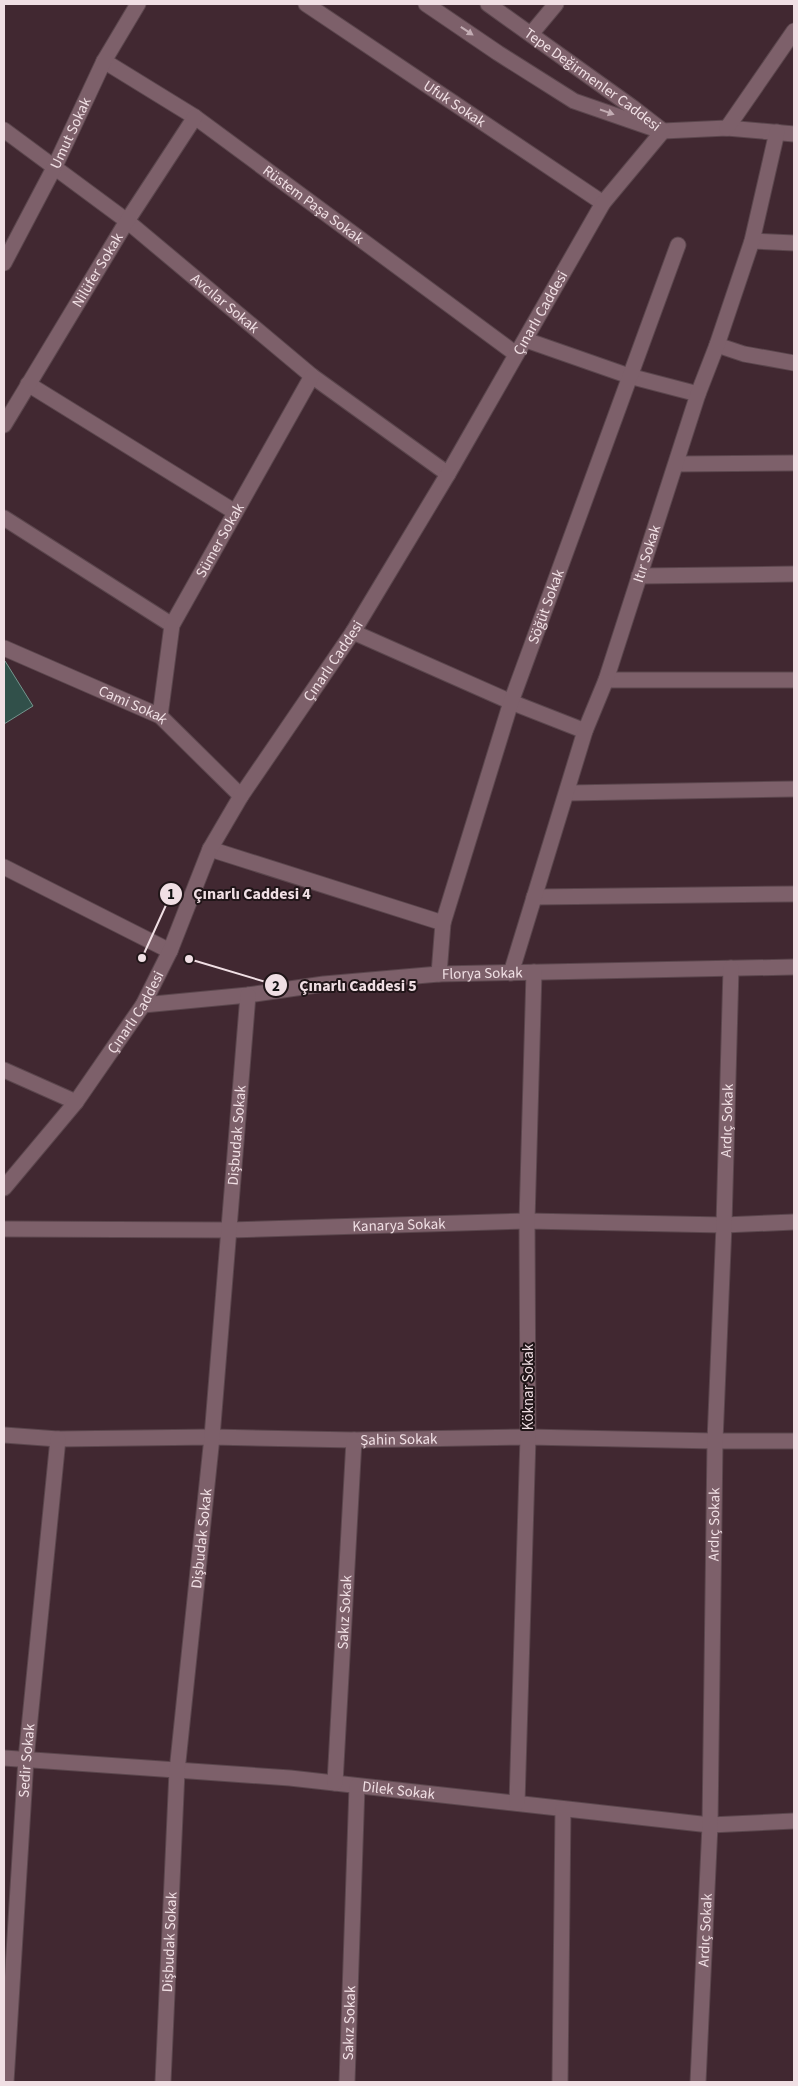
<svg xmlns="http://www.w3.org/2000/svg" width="798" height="2086" font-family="'Source Sans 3',sans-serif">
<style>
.building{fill:#31504a;stroke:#74968e}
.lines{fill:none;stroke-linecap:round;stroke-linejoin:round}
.minor-casing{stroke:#5b464d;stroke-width:17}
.minor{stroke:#7d606a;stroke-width:15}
.oneway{fill:#c2acb3}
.labels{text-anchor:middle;stroke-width:4;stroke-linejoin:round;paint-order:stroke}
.street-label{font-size:15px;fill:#f0dfe4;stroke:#201518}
.leader{fill:none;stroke:#f0dfe4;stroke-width:2}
.callout-dot{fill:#f0dfe4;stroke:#201518;stroke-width:2}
.mark-label{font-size:15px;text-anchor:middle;font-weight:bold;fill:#111}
.callout-label{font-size:16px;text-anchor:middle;font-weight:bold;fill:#f0dfe4;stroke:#201518;stroke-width:4;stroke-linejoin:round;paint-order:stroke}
</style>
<rect width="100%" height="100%" fill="#412831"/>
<path class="building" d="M5,661L33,706L4,724V662Z"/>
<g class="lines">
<g class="minor-casing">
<g id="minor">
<path id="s1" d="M306,4L603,203"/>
<path d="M426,4L498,53L574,101L652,128"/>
<path id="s2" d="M488,4L632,107L663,131L727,128L794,134"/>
<path d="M531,34L556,4"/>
<path id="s3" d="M104,61L195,117L516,354"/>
<path d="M727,128L794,31"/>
<path id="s4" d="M4,130L127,221L312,376L448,474"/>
<path d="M752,241L794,243"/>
<path id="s5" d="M4,263L55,166L104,61L138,4"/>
<path d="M526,340L629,376L698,394"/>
<path d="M717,345L744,354L794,363"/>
<path d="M28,384L235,512"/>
<path id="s6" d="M4,425L127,221L195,117"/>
<path d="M677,464L794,463"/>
<path d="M4,518L172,625"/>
<path d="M639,576L794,574"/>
<path d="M353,632L511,702L585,731"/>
<path id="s7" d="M4,648L160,716L241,796"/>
<path d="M606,680H794"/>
<path id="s8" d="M160,716L172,625L312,376"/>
<path d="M568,793L794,789"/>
<path d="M210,849L443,923"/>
<path d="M4,867L170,951"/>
<path d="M534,897L794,894"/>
<path id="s9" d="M511,973L585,731L606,680L698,394L717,345L752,241L777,132"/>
<path id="s10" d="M439,974L443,923L511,702L678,245"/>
<path id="s11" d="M143,1005L248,995L324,984L439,974L794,967"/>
<path d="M4,1070L76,1102"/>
<path id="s12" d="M4,1188L76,1102L143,1005L170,951L210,849L241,796L353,632L448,474L603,203L663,131"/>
<path id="s13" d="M4,1229L229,1230L527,1221L724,1225L794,1222"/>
<path id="s14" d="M4,1435L58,1439L212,1437L354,1440L528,1437L715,1441H794"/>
<path id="s15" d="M4,1758L290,1778L710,1825L794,1821"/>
<path id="s16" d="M335,1783L354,1440"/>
<path d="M517,1803L528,1437L527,1221L534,972"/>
<path id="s17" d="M6,2082L26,1759L58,1439"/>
<path id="s18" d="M163,2082L177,1771L212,1437L248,995"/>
<path id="s19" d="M347,2082L357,1786"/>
<path d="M560,2082L563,1809"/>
<path id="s20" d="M698,2082L710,1825L715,1441L724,1225L731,968"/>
</g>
</g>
<use href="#minor" class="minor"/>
</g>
<defs><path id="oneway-solid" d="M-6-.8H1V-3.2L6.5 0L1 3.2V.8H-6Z" transform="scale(1.25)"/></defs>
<g class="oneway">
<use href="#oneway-solid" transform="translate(467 31) rotate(34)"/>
<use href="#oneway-solid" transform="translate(607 112) rotate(19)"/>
</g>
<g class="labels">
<g class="street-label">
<text dy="5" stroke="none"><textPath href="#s2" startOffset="129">Tepe Değirmenler Caddesi</textPath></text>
<text dy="5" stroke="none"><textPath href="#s1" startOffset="179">Ufuk Sokak</textPath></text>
<text dy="5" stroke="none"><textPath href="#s5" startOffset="146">Umut Sokak</textPath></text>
<text dy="5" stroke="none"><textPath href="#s3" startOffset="254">Rüstem Paşa Sokak</textPath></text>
<text dy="5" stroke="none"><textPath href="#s6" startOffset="181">Nilüfer Sokak</textPath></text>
<text dy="5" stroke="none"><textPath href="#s4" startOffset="281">Avcılar Sokak</textPath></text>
<text dy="5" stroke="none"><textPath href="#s12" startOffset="1030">Çınarlı Caddesi</textPath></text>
<text dy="5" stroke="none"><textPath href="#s8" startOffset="189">Sümer Sokak</textPath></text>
<text dy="5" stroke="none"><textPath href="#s9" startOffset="441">Itır Sokak</textPath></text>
<text dy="5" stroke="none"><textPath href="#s10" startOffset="384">Söğüt Sokak</textPath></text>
<text dy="5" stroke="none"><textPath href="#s12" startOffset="625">Çınarlı Caddesi</textPath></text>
<text dy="5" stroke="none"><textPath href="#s7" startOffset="141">Cami Sokak</textPath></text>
<text dy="5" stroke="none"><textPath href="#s11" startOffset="341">Florya Sokak</textPath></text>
<text dy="5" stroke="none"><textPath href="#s12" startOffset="220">Çınarlı Caddesi</textPath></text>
<text dy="5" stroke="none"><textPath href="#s20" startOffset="962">Ardıç Sokak</textPath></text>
<text dy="5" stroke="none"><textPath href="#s18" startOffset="950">Dişbudak Sokak</textPath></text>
<text dy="5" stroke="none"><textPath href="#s13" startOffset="395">Kanarya Sokak</textPath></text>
<text transform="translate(528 1387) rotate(-90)" y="5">Köknar Sokak</text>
<text dy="5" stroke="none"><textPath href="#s14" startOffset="395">Şahin Sokak</textPath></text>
<text dy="5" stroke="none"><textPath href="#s20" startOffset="558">Ardıç Sokak</textPath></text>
<text dy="5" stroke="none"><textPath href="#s18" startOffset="545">Dişbudak Sokak</textPath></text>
<text dy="5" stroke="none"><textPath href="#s16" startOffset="171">Sakız Sokak</textPath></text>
<text dy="5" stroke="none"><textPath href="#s17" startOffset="322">Sedir Sokak</textPath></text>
<text dy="5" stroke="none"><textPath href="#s15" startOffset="396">Dilek Sokak</textPath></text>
<text dy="5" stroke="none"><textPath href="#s20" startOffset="152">Ardıç Sokak</textPath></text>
<text dy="5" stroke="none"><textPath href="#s18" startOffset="140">Dişbudak Sokak</textPath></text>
<text dy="5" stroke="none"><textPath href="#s19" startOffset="59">Sakız Sokak</textPath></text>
</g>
</g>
<path class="leader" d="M142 958L171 894M189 959L276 985"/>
<g class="callout-dot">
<circle cx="142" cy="958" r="5"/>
<circle cx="189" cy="959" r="5"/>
<circle cx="171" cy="894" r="12"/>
<circle cx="276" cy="985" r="12"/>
</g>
<g class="mark-label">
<text x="171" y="899">1</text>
<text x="276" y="991">2</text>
</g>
<g class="callout-label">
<text x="252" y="899">Çınarlı Caddesi 4</text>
<text x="358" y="991">Çınarlı Caddesi 5</text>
</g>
<rect width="798" height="2086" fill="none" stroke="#f0dfe4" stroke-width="10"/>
</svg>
